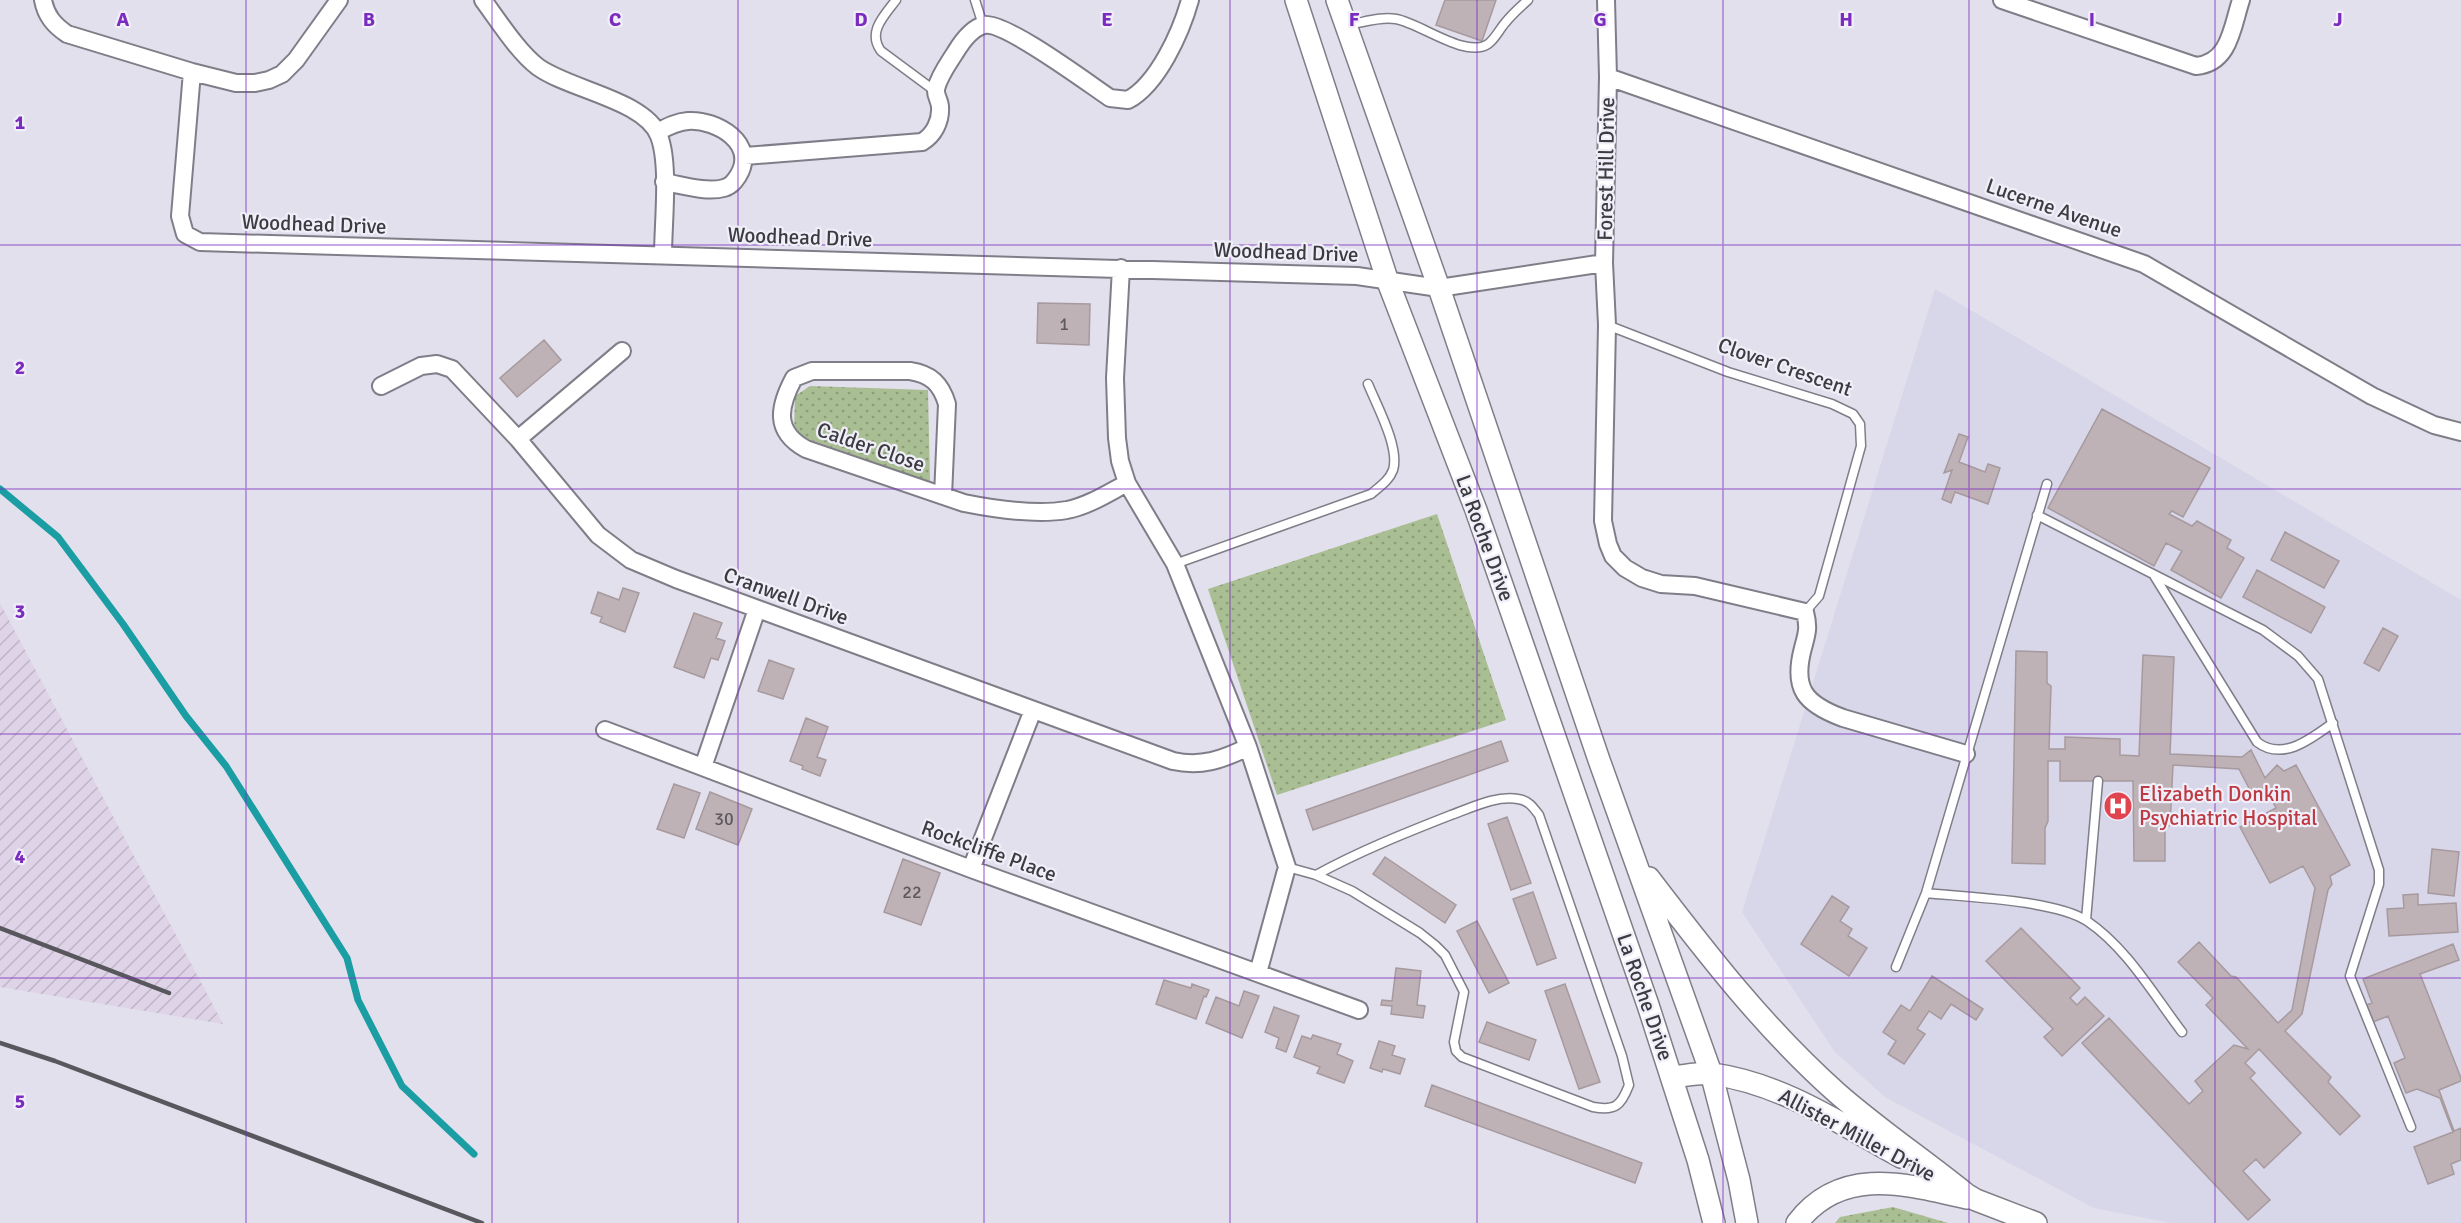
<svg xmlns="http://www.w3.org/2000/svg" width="2461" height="1223" font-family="Signika,sans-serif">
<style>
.built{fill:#d8d6e9}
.industrial{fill:url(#industrial-furrows)}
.green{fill:url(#green-dots)}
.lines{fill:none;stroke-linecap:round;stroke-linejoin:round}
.stream{stroke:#1a9da3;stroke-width:7}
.building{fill:#bfb2b6;stroke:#a69a9e;stroke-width:1.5}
.service-casing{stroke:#7f7e88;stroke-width:11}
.minor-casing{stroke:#7f7e88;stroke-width:20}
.tertiary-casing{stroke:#7f7e88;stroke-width:24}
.service{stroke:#fff;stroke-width:8}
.minor{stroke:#fff;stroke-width:16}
.tertiary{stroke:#fff;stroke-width:21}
.rail{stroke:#58575d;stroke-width:4.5}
.grid{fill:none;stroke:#7b2cbf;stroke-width:1.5;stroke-opacity:0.55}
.labels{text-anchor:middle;stroke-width:4.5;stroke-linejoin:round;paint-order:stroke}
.number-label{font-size:18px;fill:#5d595e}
.street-label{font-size:21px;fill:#3c3b40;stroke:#efeef9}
.health-label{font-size:21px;fill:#be3a42;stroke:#efeef9;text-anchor:start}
.grid-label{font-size:20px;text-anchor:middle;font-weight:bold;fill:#7b2cbf;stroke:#efeef9;stroke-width:4.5;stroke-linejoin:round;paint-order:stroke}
</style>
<defs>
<pattern id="industrial-furrows" width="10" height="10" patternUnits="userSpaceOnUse" patternTransform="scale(1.5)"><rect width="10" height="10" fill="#dfd3e7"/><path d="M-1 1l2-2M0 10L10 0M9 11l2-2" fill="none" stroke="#c0b6c7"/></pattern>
<pattern id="green-dots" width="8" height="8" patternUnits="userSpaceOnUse" patternTransform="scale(1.5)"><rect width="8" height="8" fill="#a9be93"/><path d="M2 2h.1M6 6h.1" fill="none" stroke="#8b9c79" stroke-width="1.8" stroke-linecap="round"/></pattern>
</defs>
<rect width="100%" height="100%" fill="#e2e0ec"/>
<path class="built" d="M1935,289L2461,600V1223H2171L2094,1208L1885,1097L1835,1052L1742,912Z"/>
<path class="industrial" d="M0,603L223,1024L0,987Z"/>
<path class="green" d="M810,386L928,390L930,482L794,434L795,396Z
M1437,514L1506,720L1277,795L1208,589Z
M1893,1207L1948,1223H1835L1840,1217Z"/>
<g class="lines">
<path class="stream" d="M0,489L58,537L123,624L186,716L226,766L347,958L358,1000L402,1086L474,1154"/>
</g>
<path class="building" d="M1445,0H1496L1482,41L1436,25Z
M1038,303L1090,304L1089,345L1037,343Z
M544,340L561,360L517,397L500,378Z
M2102,409L2210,468L2183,517L2172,511L2169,514L2192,526L2197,521L2231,540L2227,548L2244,558L2221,598L2171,570L2182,551L2166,543L2154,566L2048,508Z
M1959,434L1968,437L1959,462L1985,472L1988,464L2000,468L1988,504L1955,492L1951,503L1942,499L1952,470L1944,473Z
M2285,532L2339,561L2324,588L2271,560Z
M2257,570L2325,607L2311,633L2243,597Z
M623,588L639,593L625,632L600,622L602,617L591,613L598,592L619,600Z
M694,613L722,623L716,638L725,641L718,660L711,658L704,678L674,667Z
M2383,628L2398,636L2379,671L2364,663Z
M2016,651L2047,652V683L2051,686L2049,749H2065V737L2120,739V755L2139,756L2143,655L2174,657L2170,754L2242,757L2251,750L2265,778L2277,765L2284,771L2296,765L2350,865L2330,876L2332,884L2328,890L2302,1014L2285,1031L2331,1077L2328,1082L2360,1116L2340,1135L2259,1049L2245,1063L2255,1073L2250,1078L2301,1133L2264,1168L2256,1159L2243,1171L2270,1200L2248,1220L2082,1043L2109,1018L2189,1104L2203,1091L2195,1081L2234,1045L2248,1049L2206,1005L2213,998L2178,962L2199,942L2231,976L2236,977L2278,1023L2292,1010L2315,888L2303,866L2270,883L2240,827L2276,808L2266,789L2253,796L2239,769L2173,765L2170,825L2165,829V861H2134L2133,781H2060V761H2048V821L2045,828V864L2012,863Z
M769,660L794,669L783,699L758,691Z
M806,718L828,727L817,757L826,760L820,776L802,769L803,766L790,761Z
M1501,741L1508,761L1313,830L1306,810Z
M674,784L700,793L684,838L657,829Z
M710,792L752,809L738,845L696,829Z
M1507,817L1531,883L1511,890L1488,824Z
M2432,849L2459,852L2454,896L2428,893Z
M1385,857L1456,905L1445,923L1373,874Z
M903,859L940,873L921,925L884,912Z
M1533,892L1556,958L1537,965L1513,899Z
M2418,894V905L2456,903L2458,932L2389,936L2387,909L2404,908L2403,895Z
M1832,896L1849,907L1840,921L1852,929L1848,936L1867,948L1849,976L1801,944Z
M1477,921L1509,983L1489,993L1457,931Z
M2021,928L2080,988L2070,998L2077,1005L2085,997L2104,1016L2062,1056L2044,1037L2053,1029L1986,961Z
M2453,944L2459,960L2420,974L2461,1078V1081L2439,1090L2454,1131L2461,1128V1160L2451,1164L2454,1174L2428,1184L2414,1147L2453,1132L2440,1098L2417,1089L2406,1093L2394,1063L2405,1058L2388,1016L2368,1024L2361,1007L2372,1003L2363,979Z
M1396,968L1421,971L1417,1005L1425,1006L1423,1018L1391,1014L1392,1006L1381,1005L1382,1000L1392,1001Z
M1932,976L1983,1009L1976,1020L1951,1004L1941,1019L1929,1011L1917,1029L1925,1034L1904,1064L1888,1054L1896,1041L1883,1032L1901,1005L1910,1011Z
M1164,980L1191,988L1192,984L1209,990L1206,997L1204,996L1196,1019L1156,1004Z
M1565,984L1600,1082L1579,1089L1545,991Z
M1244,991L1259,996L1242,1038L1206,1023L1216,997L1239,1006Z
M1274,1007L1299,1016L1286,1052L1276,1048L1279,1038L1265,1032Z
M1487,1022L1536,1040L1529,1060L1479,1042Z
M1313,1035L1341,1044L1337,1054L1353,1061L1344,1083L1317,1073L1320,1067L1294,1057L1302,1036L1311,1039Z
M1379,1041L1395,1046L1392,1055L1405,1059L1400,1074L1383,1069L1382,1072L1370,1068Z
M1432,1085L1642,1163L1635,1183L1425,1106Z"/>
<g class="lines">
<g class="service-casing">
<path id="service" d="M896,0C884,16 867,32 881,51L935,91
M975,0L983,25
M1346,25C1362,23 1380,16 1396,19C1420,23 1466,59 1488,44C1495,39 1499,30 1505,23C1512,14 1520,7 1528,0
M1607,325L1728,372L1832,404L1853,414L1860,424L1861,446L1819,596L1805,612
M2037,515L2263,630L2298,656L2318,679L2379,870V884L2350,976L2411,1127
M1175,564L1371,494C1379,487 1389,481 1393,470C1400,448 1377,406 1368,384
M2155,577L2257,742C2283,762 2312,738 2333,723
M1287,867L1316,875L1352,891L1420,933L1435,945L1445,955L1464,992L1454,1042L1456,1051L1462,1057L1593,1107C1615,1111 1621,1106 1629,1085L1622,1056L1539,815C1533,807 1528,800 1518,799C1496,795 1471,808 1451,815C1405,833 1360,851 1316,875
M1926,893C1966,897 2055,900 2087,921C2127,948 2153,994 2182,1032
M2086,920L2098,781
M1896,967L1926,893L2047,484"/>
</g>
<g class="minor-casing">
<path id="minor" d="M43,0C46,16 54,25 67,34L192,72L236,83H255L269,80L282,74L296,60L339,0
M483,0C498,20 518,52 538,67C570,90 645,100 659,136C670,164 663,224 663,255
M1606,0L1608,77L1604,263L1607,325L1603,521L1608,544L1613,556L1625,568L1642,578L1661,584L1695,586L1805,612C1809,628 1807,633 1803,648C1792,689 1805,704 1843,718L1966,754
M2002,0L2196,66C2230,63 2232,27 2241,0
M192,72L180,216L185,234L200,242L1357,276L1439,288L1604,263
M1608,77L2144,264L2372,396L2434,425L2461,432
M657,132C667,127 676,122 688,121C717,119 758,144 738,176C734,182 731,186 724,188C706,193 682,185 664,182
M745,156L922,142C934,135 941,121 940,107C940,101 935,95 936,89C939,76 948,64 955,53C961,43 972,28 984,25C1005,21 1089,84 1110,98L1128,100C1158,84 1181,32 1190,0
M1121,268L1115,378L1117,438L1120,461L1127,483L1175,564L1248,747L1287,867L1258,973
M381,386L421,366L437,364L452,369L518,439L598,535L631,560L676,579L1173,761C1201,767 1222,760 1248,747
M518,439L622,351
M943,496L947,404C941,384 931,374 910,371H812L794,378C779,406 773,431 806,449L964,503C994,509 1037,515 1067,510C1088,506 1108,493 1127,483
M605,730L971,869L1359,1010
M703,767L757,609
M971,869L1033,710"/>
</g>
<g class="tertiary-casing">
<path id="tertiary" d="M1296,0L1388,282L1476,510L1648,1005L1698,1160L1714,1223
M1337,0L1439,288L1599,760L1711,1073L1739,1180L1747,1223
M1649,878C1707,954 1765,1029 1837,1093C1878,1129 1924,1160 1966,1194
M1672,1077C1685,1076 1700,1072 1713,1074C1783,1084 1841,1124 1901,1157
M1954,1187L1976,1200L2036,1223
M1797,1223C1841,1165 1906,1184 1967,1198"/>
</g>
<use href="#service" class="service"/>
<use href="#minor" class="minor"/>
<use href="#tertiary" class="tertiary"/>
<path class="rail" d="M0,928L169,993
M0,1043L55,1061L482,1223"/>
</g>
<path class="grid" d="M246,0V1223M492,0V1223M738,0V1223M984,0V1223M1230,0V1223M1477,0V1223M1723,0V1223M1969,0V1223M2215,0V1223M0,245H2461M0,489H2461M0,734H2461M0,978H2461"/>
<defs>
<g id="hospital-disc" transform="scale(1.5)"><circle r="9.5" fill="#e0444e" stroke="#efeef9"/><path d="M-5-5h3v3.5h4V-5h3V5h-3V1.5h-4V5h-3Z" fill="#fff"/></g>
</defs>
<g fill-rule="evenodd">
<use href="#hospital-disc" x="2118" y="806"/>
</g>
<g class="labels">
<g class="number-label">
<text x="1064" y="330">1</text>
<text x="724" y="825">30</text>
<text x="912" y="898">22</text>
</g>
<g class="street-label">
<text transform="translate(1606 169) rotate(-89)" y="7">Forest Hill Drive</text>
<text transform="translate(2054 208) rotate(19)" y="7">Lucerne Avenue</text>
<text transform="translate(314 224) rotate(2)" y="7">Woodhead Drive</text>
<text transform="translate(800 237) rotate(2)" y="7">Woodhead Drive</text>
<text transform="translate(1286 252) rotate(2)" y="7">Woodhead Drive</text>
<text transform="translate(1785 367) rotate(19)" y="7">Clover Crescent</text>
<text transform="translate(871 447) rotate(19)" y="7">Calder Close</text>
<text transform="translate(1485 538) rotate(70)" y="7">La Roche Drive</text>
<text transform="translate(786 596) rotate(20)" y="7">Cranwell Drive</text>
<text transform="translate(989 851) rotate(20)" y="7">Rockcliffe Place</text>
<text transform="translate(1645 997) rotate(71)" y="7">La Roche Drive</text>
<text transform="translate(1857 1135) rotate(28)" y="7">Allister Miller Drive</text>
</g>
<g class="health-label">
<text x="2139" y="801">Elizabeth Donkin<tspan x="2139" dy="24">Psychiatric Hospital</tspan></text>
</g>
</g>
<g class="grid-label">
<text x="123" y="26">A</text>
<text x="369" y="26">B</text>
<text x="615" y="26">C</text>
<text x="861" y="26">D</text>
<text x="1107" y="26">E</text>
<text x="1354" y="26">F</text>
<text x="1600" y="26">G</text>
<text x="1846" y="26">H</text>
<text x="2092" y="26">I</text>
<text x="2338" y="26">J</text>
<text x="20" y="129">1</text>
<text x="20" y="374">2</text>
<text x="20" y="618">3</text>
<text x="20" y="863">4</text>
<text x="20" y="1108">5</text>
</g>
</svg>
